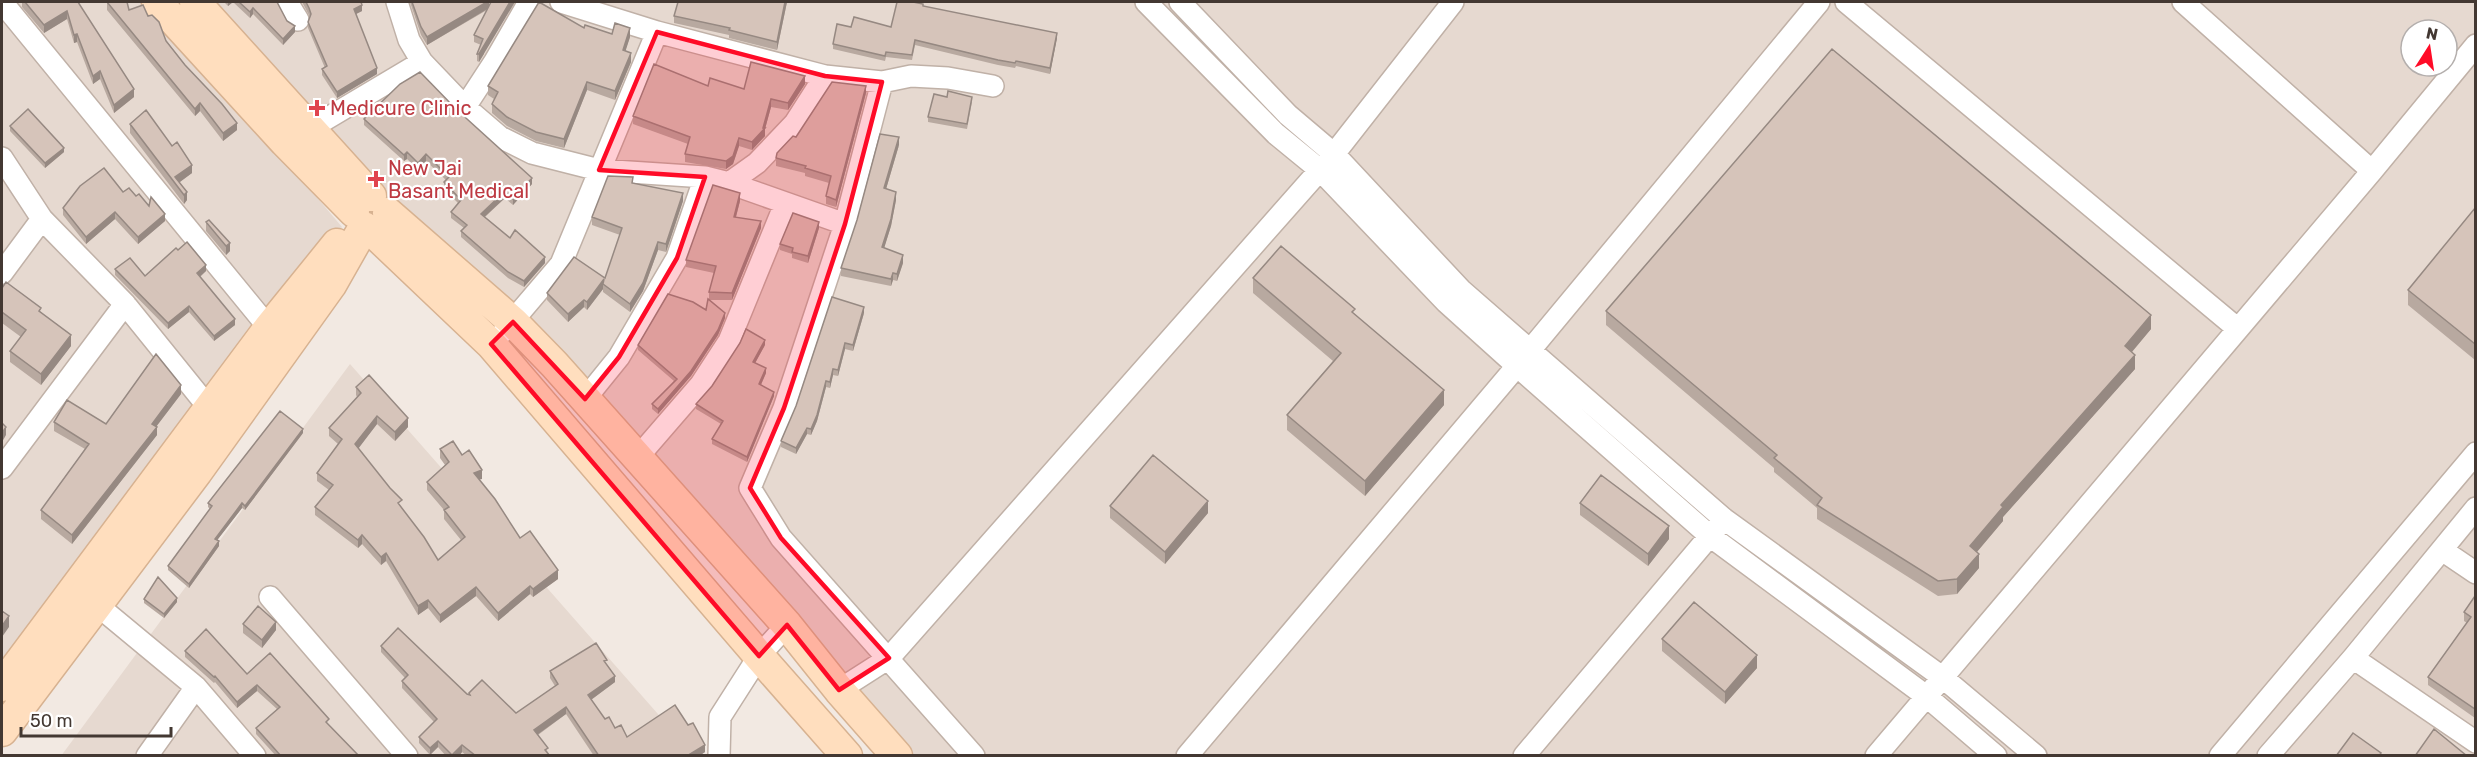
<svg xmlns="http://www.w3.org/2000/svg" width="2477" height="757" font-family="Rubik,sans-serif">
<style>
.residential{fill:#e6d9d0;fill-rule:evenodd}
.lines{fill:none;stroke-linecap:round;stroke-linejoin:round}
.street-casing{stroke:#c0b1a7;stroke-width:24}
.secondary-casing{stroke:#d7b291;stroke-width:33}
.street{stroke:#fff;stroke-width:21}
.secondary{stroke:#ffdebe;stroke-width:30}
.wall{fill:#b8a9a0}
.shaded-wall{fill:#968982}
.building{fill:#d6c4ba;stroke:#968982;stroke-width:1.5}
.marked{fill:#ff0b27;fill-opacity:0.2;stroke:#ff0b27;stroke-width:4.5;stroke-linejoin:round}
.health-dot{fill:#e0444e;stroke:#fff;stroke-width:2}
.labels{text-anchor:middle;stroke-width:4.5;stroke-linejoin:round;paint-order:stroke}
.health-label{font-size:20px;fill:#be3a42;stroke:#fff;text-anchor:start}
</style>
<rect width="100%" height="100%" fill="#f2e9e2"/>
<path class="residential" d="M2,2H151L342,227L2,672Z
M184,2H2475V755H890L637,458ZM2411,30H2447V66H2411Z
M350,364L694,755L61,756Z"/>
<g class="lines">
<g class="street-casing">
<path id="street" d="M2,2L269,328
M287,2L298,20
M561,2L657,32L825,76L882,82L911,76L948,78L993,86
M1146,2L1276,134L1320,170L1446,302L1517,366L1710,536L1926,696L1996,756
M1180,2L1288,115L1334,154L1461,290L1724,519L1942,677L2036,756
M1846,2L2238,329
M2183,2L2372,171
M422,62L465,107L500,137L532,153L599,170L705,177L729,183L845,224
M882,82L845,224L784,408L750,488L781,538L974,756
M465,107L495,61L529,2
M311,128L422,62L409,40L397,2
M2,158L42,219L125,304L209,408
M729,183L757,163L795,123L825,76
M2,273L42,219
M504,331L561,264L657,32
M585,399L619,357L677,258L705,177
M637,458L701,384L729,341L785,204
M2,468L125,304
M2442,550L2476,573
M270,597L407,756
M97,605L196,687L255,756
M2353,658L2476,742
M839,690L889,658L1334,154L1453,2
M147,756L196,687
M719,756L720,717L759,656L787,625
M1187,756L1517,366L1819,2
M1524,756L1719,525
M1876,756L2372,171L2476,45
M2220,756L2476,453
M2268,756L2353,658L2476,508"/>
</g>
<g class="secondary-casing">
<path id="secondary" d="M157,2L285,142L354,212
M195,2L371,196
M388,213L513,322L554,364L787,625L839,690L897,756
M371,230L491,344L759,656L847,756
M2,686L269,328L337,244
M2,731L197,472L331,285L364,227"/>
</g>
<use href="#street" class="street"/>
<use href="#secondary" class="secondary"/>
</g>
<path class="wall" d="M22,2H78L134,97L114,113L100,79L93,84L77,42L74,43L67,19L44,33L22,7Z
M107,2L148,16L185,65L237,130L223,141L200,111L195,116L107,10Z
M224,2H277L287,21L295,32L283,45L253,14L250,18L233,2L228,6Z
M302,2H361L362,11L356,14L377,74L337,98L322,75V69L325,68L308,28V22L310,17Z
M410,2H489L484,54L479,62L477,61V54L481,45L474,42V35L487,10L427,45L421,35Z
M787,2L777,50L729,38V35L674,23V16Z
M923,6L1057,38L1050,74L1016,66L1015,68L998,65L915,45L912,60L886,57L885,61L833,49V44L851,27H891Z
M584,28L630,37L625,51L631,62L615,100L587,90L564,148L536,141L507,126L492,113V104L494,99L488,95V86Z
M805,84L788,110L771,107L765,129V136L752,150L739,146L733,164L726,169L685,162V154L688,144L633,124V116L708,86L744,89Z
M866,93L836,207L826,204V196L829,183L805,176V173L776,166V158L796,137Z
M947,97L972,102L967,129L928,122V117Z
M456,109L532,184L513,205L505,198L485,217L510,238L545,263L524,287L508,278L461,237V231L464,228L451,218V212L458,203L444,189V182L446,180L426,161L418,169L407,159L404,161L364,125V119Z
M130,124L192,173L179,182L187,200L184,204L130,133Z
M10,126L64,152L45,168L10,131Z
M899,145L886,189L896,200L891,226L884,248L903,263L897,281L893,280L891,286L841,276V268Z
M633,183L683,201L666,252L658,250L643,291L630,312L603,292V289L587,310L584,307L568,322L547,300V293L605,278L620,235L592,225V217Z
M123,192L136,196L149,206L165,221L138,244L115,219L86,244L63,215V208Z
M740,201L736,217L761,228L732,300H709V292L714,273L686,267V260Z
M2475,208V360L2408,305V290Z
M206,222L230,251L226,255L206,231Z
M819,228L808,263L792,258V254L780,250V244Z
M178,250L206,271L200,277L235,325L214,341L189,312L168,329L115,275V269L145,276Z
M1253,278L1355,314L1444,405L1365,496L1287,430V415L1333,361L1253,293Z
M2,288L41,312L71,346L41,385L10,362V351L21,337L2,323Z
M706,310L725,318L718,335L691,376L658,414L652,409V404L674,381L638,350V345Z
M1606,311L2151,329L2132,352L2135,369L2003,517V521L1977,552L1979,568L1957,594L1938,596L1817,519V508L1774,472V468L1606,325Z
M864,313L853,351L845,349L838,376L833,375L830,388L826,387L817,421L811,435L807,434L796,454L781,447V441Z
M765,345L755,363L766,373L761,385L774,396L747,462L712,444V439L721,424L696,409V404Z
M356,387L408,427L395,441L377,424L358,448L402,508L438,560L461,540L444,519V510L427,490V482L445,465L440,458V449L462,455L482,479H479L520,538L558,579L533,597L530,594L498,621L476,596L440,623L428,608L418,615L386,561L381,565L362,544L358,548L315,515V507L329,490L317,481V473L338,444L329,436V428L357,397L356,395Z
M181,394L156,427L157,435L72,544L41,519V510L85,449L54,431V422L106,424Z
M303,433L245,510L242,508L217,540L219,546L189,588L168,570V566L210,509L208,507V503Z
M1580,503L1669,539L1648,566L1580,515Z
M1110,506L1208,513L1165,564L1110,518Z
M2475,596V718L2428,685V677L2467,623L2464,621V612Z
M144,599L177,602L164,618L144,603Z
M243,624L276,630L262,648L243,633Z
M1662,639L1757,668L1725,704L1662,651Z
M381,646L467,694L469,695V693L516,713L555,686L550,678V671L607,665L615,682L591,700L605,719L615,728L627,737L705,752L699,756H594L566,714L538,735L550,756H467L462,752L459,756H446L438,747L430,755L419,743V737L434,722L402,688V681L405,678L381,652Z
M185,651L247,674L329,725L359,756H276L256,734V728L277,709L257,691L237,708L215,682L214,683L185,657Z"/>
<path class="shaded-wall" d="M228,2H233L228,6Z
M487,2H489V8L427,45V37Z
M510,2H515L479,62V54Z
M785,2H787L777,50V42Z
M362,5V11L354,15V9Z
M253,8V14L250,18V12Z
M67,11V19L44,33V25Z
M295,26V32L283,45V39Z
M630,28V37L623,59V50Z
M1057,33V38L1050,74V68Z
M77,34V42L74,43V35Z
M631,53V62L615,100V91Z
M377,68V74L337,98V92Z
M100,71V79L93,84V76Z
M805,76V84L788,110V103Z
M587,82V90L564,148V139Z
M866,86V93L836,207V200Z
M134,89V97L114,113V105Z
M771,99V107L765,129V136L752,150V142L763,128Z
M200,103V111L195,116V109Z
M237,123V130L223,141V133Z
M899,137V145L884,196V188Z
M739,138V146L733,164L726,169V161Z
M64,148V152L45,168V163Z
M407,152V159L404,161V155Z
M426,154V161L418,169V163Z
M192,165V173L176,185L175,177Z
M532,178V184L513,205V199Z
M505,191V198L481,220V214Z
M187,192V200L184,204V195Z
M896,192V200L891,226L882,255V247Z
M683,193V201L666,252V244Z
M740,193V201L734,224V217Z
M115,212V219L86,244V237Z
M165,214V221L138,244V237Z
M761,221V228L732,300V293Z
M819,222V228L808,263V256Z
M658,242V250L643,291L630,312V304Z
M230,243V251L226,255V246Z
M903,255V263L897,281V274Z
M545,257V263L524,287V281Z
M206,265V271L197,279V273Z
M893,273V280L891,286V279Z
M604,279L603,284V289L587,310V302Z
M584,300V307L568,322V314Z
M189,306V312L168,329V323Z
M864,307V313L853,351V345Z
M725,313V318L718,335L691,376L658,414V409Z
M2151,315V329L2125,360V346Z
M235,319V325L214,341V336Z
M71,335V346L41,385V374Z
M765,340V345L753,367V362Z
M845,343V349L838,376V370Z
M2135,355V369L2003,517V521L1970,560V546L2001,505Z
M766,368V373L759,389V384Z
M833,369V375L830,388V382Z
M826,381V387L817,421L811,435V429Z
M181,385V394L152,432V424Z
M1444,390V405L1365,496V481Z
M774,392V396L747,462V457Z
M377,416V424L355,453V444Z
M408,418V427L395,441V432Z
M6,427V435L2,442V433Z
M157,427V435L72,544V535Z
M807,428V434L796,454V448Z
M303,429V433L245,510V506Z
M482,470V479L474,481V473Z
M1208,501V513L1165,564V552Z
M242,503V508L215,543V539Z
M1669,526V539L1648,566V554Z
M362,535V544L358,548V540Z
M219,541V546L189,588V584Z
M386,553V561L381,565V557Z
M1979,554V568L1957,594V579Z
M558,570V579L533,597V589Z
M530,586V594L498,621V613Z
M476,587V596L440,623V615Z
M177,598V602L164,618V614Z
M428,600V608L418,615V606Z
M9,616V627L2,637V626Z
M276,622V630L262,648V640Z
M1757,655V668L1725,704V692Z
M615,676V682L588,702V695Z
M257,685V691L237,708V702Z
M566,707V714L534,737V730Z
M438,741V747L430,755V748Z
M462,745V752L459,756H452Z
M705,745V752L699,756H687Z"/>
<path class="building" d="M25,2H78L134,89L114,105L100,71L93,76L77,34L74,35L67,11L44,25Z
M107,2H127L129,10L143,5L148,16L152,15L159,22L166,41L185,65L222,104L237,123L223,133L200,103L195,109Z
M239,2H277L287,21L295,26L283,39L253,8L250,12Z
M306,2H361L362,5L354,9L377,68L337,92L322,69L327,66L308,22L311,14L309,8Z
M412,2H487L427,37L421,27Z
M491,2H510L479,54H477L483,39L474,35Z
M539,2L584,28L585,25L612,34L615,23L630,28L623,50L631,53L615,91L587,82L564,139L536,132L507,117L492,104L498,92L488,86Z
M678,2H785L777,42L729,30L730,28L674,16Z
M897,2H913L923,4V6L1057,33L1050,68L1016,61L1015,63L998,60L915,40L912,55L886,52L885,56L833,44L837,24L851,27L854,17L891,27Z
M1832,49L2151,315L2125,346L2135,355L2001,505L2003,507L1970,546L1979,554L1957,579L1938,581L1817,505L1822,498L1774,458L1777,455L1606,311Z
M751,62L805,76L788,103L771,99L763,128H765L752,142L739,138L733,156L726,161L685,154L690,137L633,116L654,64L708,86L710,78L744,89Z
M420,72L456,109L532,178L513,199L505,191L481,214L510,238L515,230L545,257L524,281L508,272L461,231L467,225L451,212L461,200L444,182L449,177L426,154L418,163L407,152L404,155L364,119L400,84Z
M832,82L866,86L836,200L826,196L831,176L805,168L806,166L776,158L777,153L793,136L796,137Z
M948,91L972,97L967,124L928,117L934,94L947,97Z
M28,109L64,148L45,163L10,126Z
M146,110L172,146L177,142L192,165L175,177L187,192L184,195L130,124Z
M880,134L899,137L884,188L896,192L891,219L882,247L903,255L897,274L893,273L891,279L841,268L857,220Z
M104,168L123,192L129,188L136,196L139,194L149,206L151,197L165,214L138,237L115,212L86,237L63,208L80,186Z
M608,176L633,177L632,183L683,193L666,244L658,242L643,283L630,304L603,284L604,279L587,302L584,300L568,314L547,293L574,257L605,278L622,228L592,217Z
M713,185L740,193L734,217L761,221L732,293L709,292L716,266L686,260Z
M2475,208V344L2408,290Z
M793,213L819,222L808,256L792,252L793,248L780,244Z
M209,220L230,243L226,246L206,222Z
M187,242L206,265L197,273L235,319L214,336L189,306L168,323L115,269L130,258L145,276L176,248L178,250Z
M1281,246L1355,309L1352,312L1444,390L1365,481L1287,415L1341,353L1253,278Z
M6,282L41,308L39,311L71,335L41,374L10,351L26,330L2,312V288Z
M668,294L693,302L706,310L708,299L725,313L718,330L691,371L658,409L652,404L677,379L638,345Z
M832,297L864,307L853,345L845,343L838,370L833,369L830,382L826,381L817,415L811,429L807,428L796,448L781,441L796,406Z
M746,329L765,340L753,362L766,368L759,384L774,392L747,457L712,439L723,421L696,404L712,386L740,343Z
M156,354L181,385L152,424L157,427L72,535L41,510L89,444L54,422L67,400L106,424Z
M369,375L408,418L395,432L377,416L355,444L390,488L402,500L398,503L424,537L438,560L465,537L444,510L449,507L427,482L449,462L440,449L453,441L462,455L469,450L482,470L474,473L495,499L520,538L530,531L558,570L533,589L530,586L498,613L476,587L440,615L428,600L418,606L386,553L381,557L362,535L358,540L315,507L333,485L317,473L342,439L329,428L361,393L356,387Z
M280,411L303,429L245,506L242,503L215,539L219,541L189,584L168,566L212,506L208,503Z
M2,423L6,427L2,433Z
M1153,455L1208,501L1165,552L1110,506Z
M1601,475L1669,526L1648,554L1580,503Z
M158,577L177,598L164,614L144,599Z
M2475,596V709L2428,677L2471,617L2464,612Z
M1694,602L1757,655L1725,692L1662,639Z
M258,606L276,622L262,640L243,624Z
M2,611L9,616L2,626Z
M398,628L467,694L470,695L469,693L482,680L516,713L558,684L550,671L596,643L607,660L604,661L615,676L588,695L605,719L609,717L615,728L621,725L627,737L675,705L688,725L693,723L705,745L687,756H599L566,707L534,730L548,748L545,750L550,756H476L462,745L452,755L438,741L430,748L419,737L437,719L402,681L408,675L381,646Z
M206,629L247,674L270,653L329,719L326,722L359,756H281L256,728L280,707L257,685L237,702L215,676L214,677L185,651Z
M2434,729L2467,756H2415Z
M2353,733L2381,753L2379,756H2336Z"/>
<path class="marked" d="M657,32L825,76L882,82L845,224L784,408L750,488L781,538L889,658L839,690L787,625L759,656L491,344L513,322L585,399L619,357L677,258L705,177L599,170Z"/>
<g class="health-dot">
<path d="M314 99h6v6h6v6h-6v6h-6v-6h-6v-6h6z"/>
<path d="M373 170h6v6h6v6h-6v6h-6v-6h-6v-6h6z"/>
</g>
<g class="labels">
<g class="health-label">
<text x="330" y="115">Medicure Clinic</text>
<text x="388" y="175">New Jai<tspan x="388" dy="23">Basant Medical</tspan></text>
</g>
</g>
<rect width="2477" height="757" fill="none" stroke="#433832" stroke-width="6"/>
<g transform="translate(2429 48) rotate(12)"><circle r="28" fill="#ffffff" stroke="#b4afad" stroke-width="1.5"/>
<path d="M0-4.5L10 22L0 15L-10 22Z" fill="#ff0b27"/>
<text y="-9" font-size="16" font-weight="bold" text-anchor="middle" fill="#433832">N</text>
</g>
<path d="M21 727v9h150v-9" fill="none" stroke="#433832" stroke-width="3"/>
<text x="30" y="727" font-size="18" fill="#433832" stroke="#ffffff" stroke-width="4.5" paint-order="stroke">50 m</text>
</svg>
